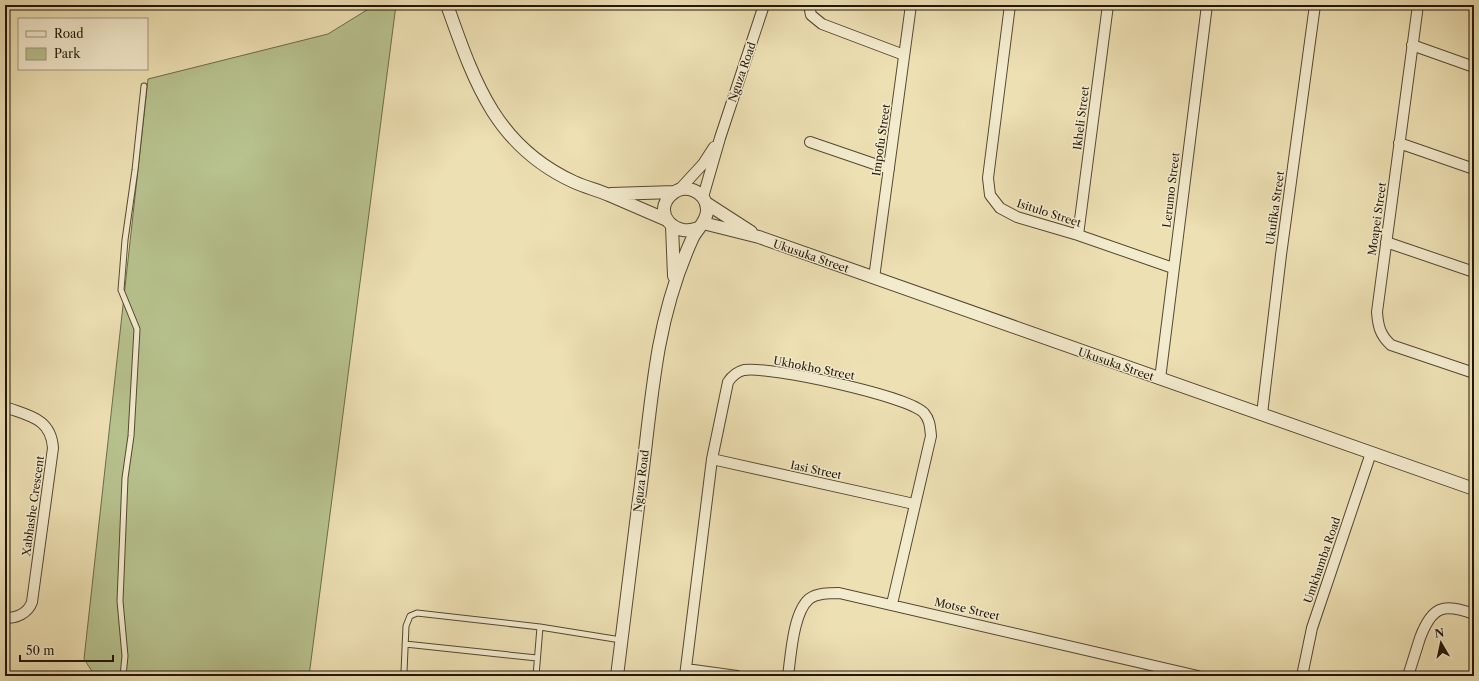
<svg xmlns="http://www.w3.org/2000/svg" width="1479" height="681" font-family="'Libre Caslon Text',serif">
<style>
.green{fill:#b7c28e;stroke:#6c6c4a}
.lines{fill:none;stroke-linecap:round;stroke-linejoin:round}
.service-casing{stroke:#544831;stroke-width:7}
.minor-casing{stroke:#544831;stroke-width:12}
.tertiary-casing{stroke:#544831;stroke-width:14}
.service{stroke:#f3ebce;stroke-width:5}
.minor{stroke:#f3ebce;stroke-width:10}
.tertiary{stroke:#f3ebce;stroke-width:12}
.labels{text-anchor:middle;stroke-width:3;stroke-linejoin:round;paint-order:stroke}
.street-label{font-size:11px;fill:#211606;stroke:#f3ebce}
</style>
<rect width="100%" height="100%" fill="#ede0b3"/>
<filter id="stains"><feTurbulence type="fractalNoise" baseFrequency=".005" numOctaves="4"/><feColorMatrix values="0 0 0 0 .2 0 0 0 0 .09 0 0 0 0 .02 0 0 0 .5 -.17"/></filter>
<radialGradient id="worn" r=".72"><stop offset=".6" stop-color="#630" stop-opacity="0"/><stop offset="1" stop-color="#630" stop-opacity=".3"/></radialGradient>
<path class="green" d="M375,5H396L309,676H95L84,659L148,79L328,34Z"/>
<g class="lines">
<g class="service-casing">
<path id="service" d="M405,644L537,658
M123,676L125,656L120,601L125,478L131,436L137,329L121,290L125,240L135,170L144,86
M411,676L406,675L404,672L406,626L410,616L417,613L540,627L621,640
M536,676L540,627"/>
</g>
<g class="minor-casing">
<path id="minor" d="M809,5L811,15L822,24L904,55
M1010,5L988,178L990,195L1000,208L1017,217L1078,235L1173,268
M1418,5L1377,312C1378,326 1380,335 1391,345L1474,373
M1412,45L1474,67
M810,142L889,169
M1399,143L1474,169
M679,190L703,164L714,147
M703,197L720,138L764,5
M1078,235L1108,5
M1386,242L1474,272
M874,278L911,5
M1160,379L1207,5
M5,407C29,416 51,418 53,448L32,602C28,613 17,618 5,618
M1262,414L1281,255L1315,5
M712,459L914,504
M686,669L737,676
M685,676L712,459L728,382C732,376 736,372 744,370C770,366 908,396 924,413C930,420 930,427 931,436L892,604
M788,676C791,655 793,613 809,599C817,593 829,593 839,593L1198,676
M1302,676L1312,628L1371,453
M1408,676C1412,663 1416,651 1420,638C1432,606 1443,603 1474,614"/>
</g>
<g class="tertiary-casing">
<path id="tertiary" d="M447,5C474,81 495,146 574,182C585,187 597,190 609,195C628,203 648,212 667,220
M611,194L675,192
M706,203L751,232
M703,223L759,237L1474,489
M672,226L674,276
M617,676C624,617 632,558 639,499C646,449 650,397 659,347C666,309 677,272 693,237C698,228 708,220 707,209C706,191 684,182 671,195C652,213 675,238 698,228"/>
</g>
<use href="#service" class="service"/>
<use href="#minor" class="minor"/>
<use href="#tertiary" class="tertiary"/>
</g>
<g class="labels">
<g class="street-label">
<text transform="translate(742 72) rotate(-71)" y="4">Nguza Road</text>
<text transform="translate(1081 118) rotate(-83)" y="4">Ikheli Street</text>
<text transform="translate(881 140) rotate(-82)" y="4">Impofu Street</text>
<text transform="translate(1171 190) rotate(-83)" y="4">Lerumo Street</text>
<text transform="translate(1275 208) rotate(-82)" y="4">Ukufika Street</text>
<text transform="translate(1049 213) rotate(18)" y="4">Isitulo Street</text>
<text transform="translate(1377 219) rotate(-82)" y="4">Moapei Street</text>
<text transform="translate(811 256) rotate(19)" y="4">Ukusuka Street</text>
<text transform="translate(1116 364) rotate(19)" y="4">Ukusuka Street</text>
<text transform="translate(814 368) rotate(11)" y="4">Ukhokho Street</text>
<text transform="translate(816 470) rotate(12)" y="4">Iasi Street</text>
<text transform="translate(641 481) rotate(-83)" y="4">Nguza Road</text>
<text transform="translate(33 506) rotate(-82)" y="4">Xabhashe Crescent</text>
<text transform="translate(1322 560) rotate(-71)" y="4">Umkhamba Road</text>
<text transform="translate(967 609) rotate(13)" y="4">Motse Street</text>
</g>
</g>
<rect width="1479" height="681" fill="none" stroke="#ede0b3" stroke-width="20"/>
<rect x="6" y="6" width="1467" height="669" fill="none" stroke="#211606" stroke-width="2"/>
<rect x="10" y="10" width="1459" height="661" fill="none" stroke="#211606"/>
<rect x="18" y="18" width="130" height="52" fill="#f3ebce" stroke="#9f967e"/>
<rect x="26" y="31" width="20" height="6" fill="#f3ebce" stroke="#9f967e"/>
<text x="54" y="38" font-size="12" fill="#211606">Road</text>
<rect x="26" y="48" width="20" height="12" fill="#b7c28e" stroke="#9f967e"/>
<text x="54" y="58" font-size="12" fill="#211606">Park</text>
<g transform="translate(1441 643) rotate(351)" stroke="#f3ebce" stroke-width="3" paint-order="stroke">
<path d="M0-3L7 15L0 10L-7 15Z" fill="#211606"/>
<text y="-6" font-size="11" font-weight="bold" text-anchor="middle" fill="#211606">N</text>
</g>
<path d="M20 655v6h93v-6" fill="none" stroke="#211606" stroke-width="2"/>
<text x="26" y="655" font-size="12" fill="#211606" stroke="#f3ebce" stroke-width="3" paint-order="stroke">50 m</text>
<rect width="100%" height="100%" filter="url(#stains)"/>
<rect width="100%" height="100%" fill="url(#worn)"/>
</svg>
